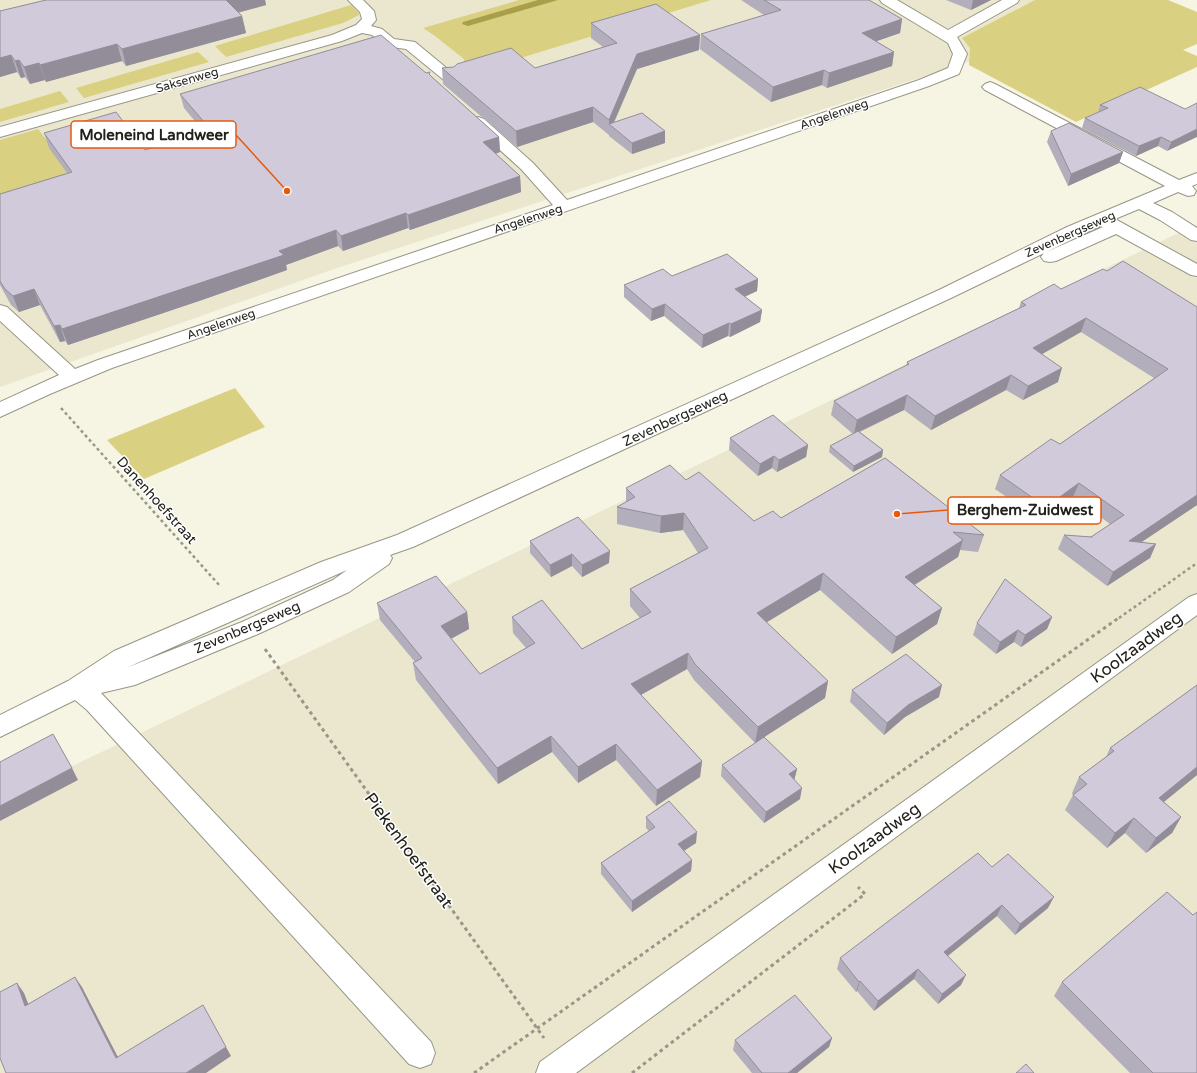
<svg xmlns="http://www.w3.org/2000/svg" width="1197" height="1073" font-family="'Varela Round',sans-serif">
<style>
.built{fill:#eae7ce}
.green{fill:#dad082}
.water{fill:#a99e4a}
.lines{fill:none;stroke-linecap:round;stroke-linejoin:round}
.minor-casing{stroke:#989686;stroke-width:2}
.path-far1{stroke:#989689;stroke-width:2.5;stroke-dasharray:3 3;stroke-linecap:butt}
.path{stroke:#989689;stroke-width:3;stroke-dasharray:3.5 3.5;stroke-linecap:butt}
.minor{fill:#fff;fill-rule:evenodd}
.wall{fill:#b3aebb}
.shaded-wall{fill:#928d99}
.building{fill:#d0cada;stroke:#928d99}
.labels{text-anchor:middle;stroke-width:3;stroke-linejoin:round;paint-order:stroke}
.far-street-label{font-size:12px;fill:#22211b;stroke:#fff}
.street-label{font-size:14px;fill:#22211b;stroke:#fff}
.near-street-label{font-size:17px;fill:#22211b;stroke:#fff}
.leader{fill:none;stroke:#e8590c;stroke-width:1.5}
.callout-dot{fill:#e8590c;stroke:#fff;stroke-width:1.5}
.callout{fill:#fff;stroke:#e8590c;stroke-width:1.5}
.callout-label{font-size:15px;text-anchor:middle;font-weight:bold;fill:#22211b}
</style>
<rect width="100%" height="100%" fill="#f6f4e2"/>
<path class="built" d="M0,0H1158L334,269L0,387Z
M1195,225L1197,226V1073H0V801Z"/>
<path class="green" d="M519,0H711L474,72L465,65L464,59L435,36L423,28Z
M1035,0H1168L1197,12V44L1183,50L1197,56V67L1076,122L969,65L970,48L962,38Z
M351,5L358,12L359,15L343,23L226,57L215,46Z
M198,52L209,62L84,98L76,88Z
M60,91L69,102L0,122V109Z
M38,129L82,185L0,209V140Z
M235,388L265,427L144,479L107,440Z"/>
<path class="water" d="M538,0H558L468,26L462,24L463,22Z"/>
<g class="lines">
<g class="minor-casing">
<path id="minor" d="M348,0H363L374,11L376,20L371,26L382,29L394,39L415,42L455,75L457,78L455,81L450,82L445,81L406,49L385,46L372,35L362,33L342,41L0,137V127L332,35L356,25L362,19L360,12Z
M880,0H897L948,30L1002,0H1019L1017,3L957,37L967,54L959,74L929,86L112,368L50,394L0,417V402L59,375L0,321V305L7,307L75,369L98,360L553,205L521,169L472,125L470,122L472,119L478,117L484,119L533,163L567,200L919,80L948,68L953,54L948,43L882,3Z
M990,82L995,84L1179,180L1197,173V184L1192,186L1196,191L1194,195L1188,196L1178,192L1153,203L1172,212L1197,228V241L1191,240L1160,220L1139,209L1115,219L1197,264V276L1191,275L1116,234L1056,261L1050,262L1044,261L1041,257L1044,253L1103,227L1100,226L951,298L413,547L390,555L392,558L389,564L349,592L258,634L135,685L101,693L431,1042L435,1053L431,1064L420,1068L409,1064L87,710L75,700L0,737V715L68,681L114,651L321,562L397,535L939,290L1067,227L1165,186L985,90L982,87L985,84ZM347,570L333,580L242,622L126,668Z
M1197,594V615L576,1073H536L540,1062L1189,597Z"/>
</g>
<path class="path-far1" d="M61,408L220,586
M1119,618L1197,563"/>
<path class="path" d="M265,649L544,1038
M474,1073L1120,617
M632,1073L865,894L858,887"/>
<use href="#minor" class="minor"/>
</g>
<path class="wall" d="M43,0H265L266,5L238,13L242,16L246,33L126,66L122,61L46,82L45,80L30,84L25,77L21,78L17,72L0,77V11L43,1Z
M741,0H869L902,19L900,33L876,41L894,52L892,66L827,88L822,85L771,102L700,49L701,34L764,15Z
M946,0H991L971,10Z
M591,23L700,35L699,50L637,69L614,123L665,131V143L632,154L609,136V133V135L593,122L517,147L443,84L442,68H535L603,47L591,38Z
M426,73L431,76L499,137L500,152L496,154L520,176L521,192L410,230L408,228L343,251L338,246L286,265L287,270L202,300L68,345L65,341L60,342L40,305L19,312L11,305L0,285V194L67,173L49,148L44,133L145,150L204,132L184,108L180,94Z
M1100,105L1185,109L1167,151L1158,146L1136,156L1082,128L1085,118L1098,113Z
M1051,131L1123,152L1119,163L1068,186L1047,142Z
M1107,271L1197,307V505L1142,542L1156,544L1150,558L1107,586L1058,549L1064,535L1091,537L1110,524L1073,497L1041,521L995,489L1000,475L1060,444L1154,378L1081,332L1042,354L1058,382L1023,400L1006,390L931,430L904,410L860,432L883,450L882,457L853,472L829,452L830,446L853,434L831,415L834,401L906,366L907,362L1019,308L1021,302L1061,289Z
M672,276L758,279L757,291L745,297L762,310L760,322L730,337L728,336L702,348L664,316L651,321L624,297V285Z
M730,438L808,445L806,457L777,472L772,468L758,476L729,450Z
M885,458L984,535L978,552L960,550L958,557L915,585L942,608L937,624L892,654L820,590L766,622L828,681L825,698L764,737L797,769L794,780L800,799L764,823L721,776L722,765L755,743L694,680L687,669L641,695L702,761L700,777L656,806L616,760L578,783L552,752L498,784L416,680L413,663L415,662L380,620L377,603L467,612L469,629L451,639L480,674L526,648L513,633L512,617L582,649L640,618L630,606V589L698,553L683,530L660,533L617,524V507L626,502V488L686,480L754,521L781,518Z
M530,541L609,563L582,577L572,566L551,577L530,553Z
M1052,617L1047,629L1021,647L1014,642L996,654L973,635L977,623Z
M1197,685V775L1164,802L1181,817L1172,833L1146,853L1125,833L1107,848L1065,810L1073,795L1072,793L1079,777L1106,757L1110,748Z
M852,690L939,697L905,717L884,735L850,702Z
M646,817L696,843L684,851L692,860L691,871L632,912L601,874V863L649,831L646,828Z
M992,867L1048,908L1015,935L997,916L948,956L961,985L938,1004L914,979L874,1011L857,991L856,992L837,969L840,958Z
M1193,915L1197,1073H1130L1054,996L1062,982Z
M832,1038L829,1047L797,1073H752L733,1050L735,1040Z"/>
<path class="shaded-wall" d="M225,0H265L266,5L228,15Z
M973,0H991L971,10Z
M242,16L246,33L126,66L122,49Z
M902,19L900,33L860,47L862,33Z
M700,35L699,50L637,69L612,126L609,124V135V120L637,54Z
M117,44L122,61L46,82L40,65Z
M894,52L892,66L827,88L829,73Z
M11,55L17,72L0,77V58Z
M19,60L25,77L21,78L15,61Z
M39,63L45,80L30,84L24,67Z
M824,70L822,85L771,102L773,87Z
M593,107V122L517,147L516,131Z
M1197,129V137L1167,151L1171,142Z
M665,131V143L632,154V143Z
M499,137L500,152L485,157L483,142Z
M1161,137L1158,146L1136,156L1139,146Z
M1123,152L1119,163L1068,186L1071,174Z
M520,176L521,192L410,230L408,215Z
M406,213L408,228L343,251L341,236Z
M336,230L338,246L286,265L287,270L202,300L68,345L62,329Z
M758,279L757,291L734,301L735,289Z
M34,289L40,305L19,312L13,296Z
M665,304L664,316L651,321L652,309Z
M762,310L760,322L730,337L731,324Z
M1086,318L1081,332L1028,362L1033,348Z
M729,323L728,336L702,348L703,335Z
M60,325L65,341L60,342L54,326Z
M1062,368L1058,382L1023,400L1028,386Z
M1011,375L1006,390L931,430L935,416Z
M907,395L904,410L854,434L857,420Z
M808,445L806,457L777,472L779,460Z
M883,450L882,457L853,472L854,466Z
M774,456L772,468L758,476L760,464Z
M1079,483L1073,497L1041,521L1046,507Z
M1197,495V505L1122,555L1129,541Z
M684,513L683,530L660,533L661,516Z
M963,540L958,557L901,593L905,577Z
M1156,544L1150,558L1107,586L1113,572Z
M610,551L609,563L582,577V565Z
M572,554V566L551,577L550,565Z
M823,573L820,590L754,630L757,613Z
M942,608L937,624L892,654L896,637Z
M467,612L469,629L443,643L441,626Z
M1052,617L1047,629L1021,647L1025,635Z
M1018,630L1014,642L996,654L1000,642Z
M688,653L687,669L630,701L631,684Z
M828,681L825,698L755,743L758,727Z
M942,685L939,697L905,717L884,735L887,723L908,705Z
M551,736L552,752L498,784L497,768Z
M616,744V760L578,783V767Z
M702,761L700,777L656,806L657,790Z
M1197,767V775L1150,813L1159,798Z
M72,768L78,780L0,821V806Z
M797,769L794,781L789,774Z
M802,788L800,799L764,823L766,812Z
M1181,817L1172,833L1146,853L1156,838Z
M1134,818L1125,833L1107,848L1115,833Z
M697,832L696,843L677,855L678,844Z
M692,860L691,871L632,912V901Z
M1054,897L1048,908L1015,935L1020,924Z
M1002,905L997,916L940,962L944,952Z
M918,969L914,979L874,1011L878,1001Z
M966,975L961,985L938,1004L942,994Z
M75,977L82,987L123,1067L116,1058Z
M860,981L857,991L856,992L859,982Z
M17,983L24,993L33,1016L25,1006Z
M832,1038L829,1047L797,1073H788Z
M226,1047L231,1056L206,1073H186Z"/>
<path class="building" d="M46,0H226L242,16L122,49L117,44L40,65L39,63L24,67L19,60L15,61L11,55L0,58V11Z
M764,0H869L902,19L862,33L894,52L829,73L824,70L773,87L701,34L781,10Z
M656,4L700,35L637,54L609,120L593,107L516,131L442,68L454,67L457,64L511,48L535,68L617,43L591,23Z
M381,35L426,73L430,72L429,74L433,78L499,137L483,142L520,176L408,215L406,213L341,236L336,230L279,251L284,255L62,329L60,325L54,326L34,289L13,296L5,289L0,281V194L72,172L44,133L116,112L145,150L211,130L180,94Z
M1140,87L1185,109L1197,103V129L1171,142L1161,137L1139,146L1085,118L1108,108L1100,105Z
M642,113L665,131L632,143L609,124Z
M1069,123L1123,152L1071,174L1051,131Z
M727,254L758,279L735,289L762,310L731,324L729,323L703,335L665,304L652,309L624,285L663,269L672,276Z
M1123,261L1197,307V495L1129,541L1156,544L1113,572L1064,535L1092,537H1091L1124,515L1079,483L1046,507L1000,475L1051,439L1060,444L1168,369L1086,318L1033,348L1062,368L1028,386L1011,375L935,416L907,395L857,420L834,401L909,364L907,362L1026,305L1021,302L1054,284L1061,289L1103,269L1107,271Z
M773,415L808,445L779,460L774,456L760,464L730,438Z
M858,431L883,450L854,466L830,446Z
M885,458L984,535L953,532L963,540L905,577L942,608L896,637L823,573L757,613L828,681L758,727L695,664L688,653L631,684L702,761L657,790L616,744L578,767L551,736L497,768L413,663L422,658L377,603L436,576L467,612L441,626L480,674L535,643L512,617L542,600L582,649L651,612L630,589L708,548L684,513L661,516L617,507L635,497L626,488L670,465L686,480L699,472L754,521L773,511L781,518Z
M578,517L610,551L582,565L572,554L550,565L530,541Z
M1005,579L1052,617L1025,635L1018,630L1000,642L977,623Z
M906,654L942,685L908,705L887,723L852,690Z
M1197,685V767L1159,798L1181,817L1156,838L1134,818L1115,833L1073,795L1087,784L1079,777L1114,751L1110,748Z
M53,734L72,768L0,806V762Z
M764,737L797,769L789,774L802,788L766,812L722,765Z
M669,801L697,832L678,844L692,860L632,901L601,863L655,827L646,817Z
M978,853L992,867L1008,854L1054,897L1020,924L1002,905L944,952L966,975L942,994L918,969L878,1001L860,981L859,982L840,958Z
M1167,892L1193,915L1197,912V1073H1153L1062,982Z
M75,977L116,1058L203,1005L226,1047L186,1073H6L0,1058V992L17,983L25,1006Z
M795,995L832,1038L788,1073H762L735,1040Z
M1026,1064L1034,1073H1016Z"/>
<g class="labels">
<g class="far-street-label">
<text transform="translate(187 80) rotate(-16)" y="4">Saksenweg</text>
<text transform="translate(834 114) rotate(-19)" y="4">Angelenweg</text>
<text transform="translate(528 219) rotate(-18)" y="4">Angelenweg</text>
<text transform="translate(1070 234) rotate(-24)" y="4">Zevenbergseweg</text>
<text transform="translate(221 324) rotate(-19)" y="4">Angelenweg</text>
</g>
<g class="street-label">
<text transform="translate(675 418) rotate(-25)" y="5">Zevenbergseweg</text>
<text transform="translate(157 500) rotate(48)" y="5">Danenhoefstraat</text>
<text transform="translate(247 627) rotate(-23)" y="5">Zevenbergseweg</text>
</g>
<g class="near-street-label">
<text transform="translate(1136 647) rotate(-36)" y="6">Koolzaadweg</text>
<text transform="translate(874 838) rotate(-36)" y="6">Koolzaadweg</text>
<text transform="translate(409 850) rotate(54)" y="6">Piekenhoefstraat</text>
</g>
</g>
<path class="leader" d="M287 191L236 135M897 514L948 510"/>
<g class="callout-dot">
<circle cx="287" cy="191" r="4"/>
<circle cx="897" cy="514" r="4"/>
</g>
<g class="callout">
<rect x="71" y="121" width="165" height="27" rx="4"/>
<rect x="948" y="497" width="153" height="27" rx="4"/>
</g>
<g class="callout-label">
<text x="154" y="140">Moleneind Landweer</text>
<text x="1025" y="515">Berghem-Zuidwest</text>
</g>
</svg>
